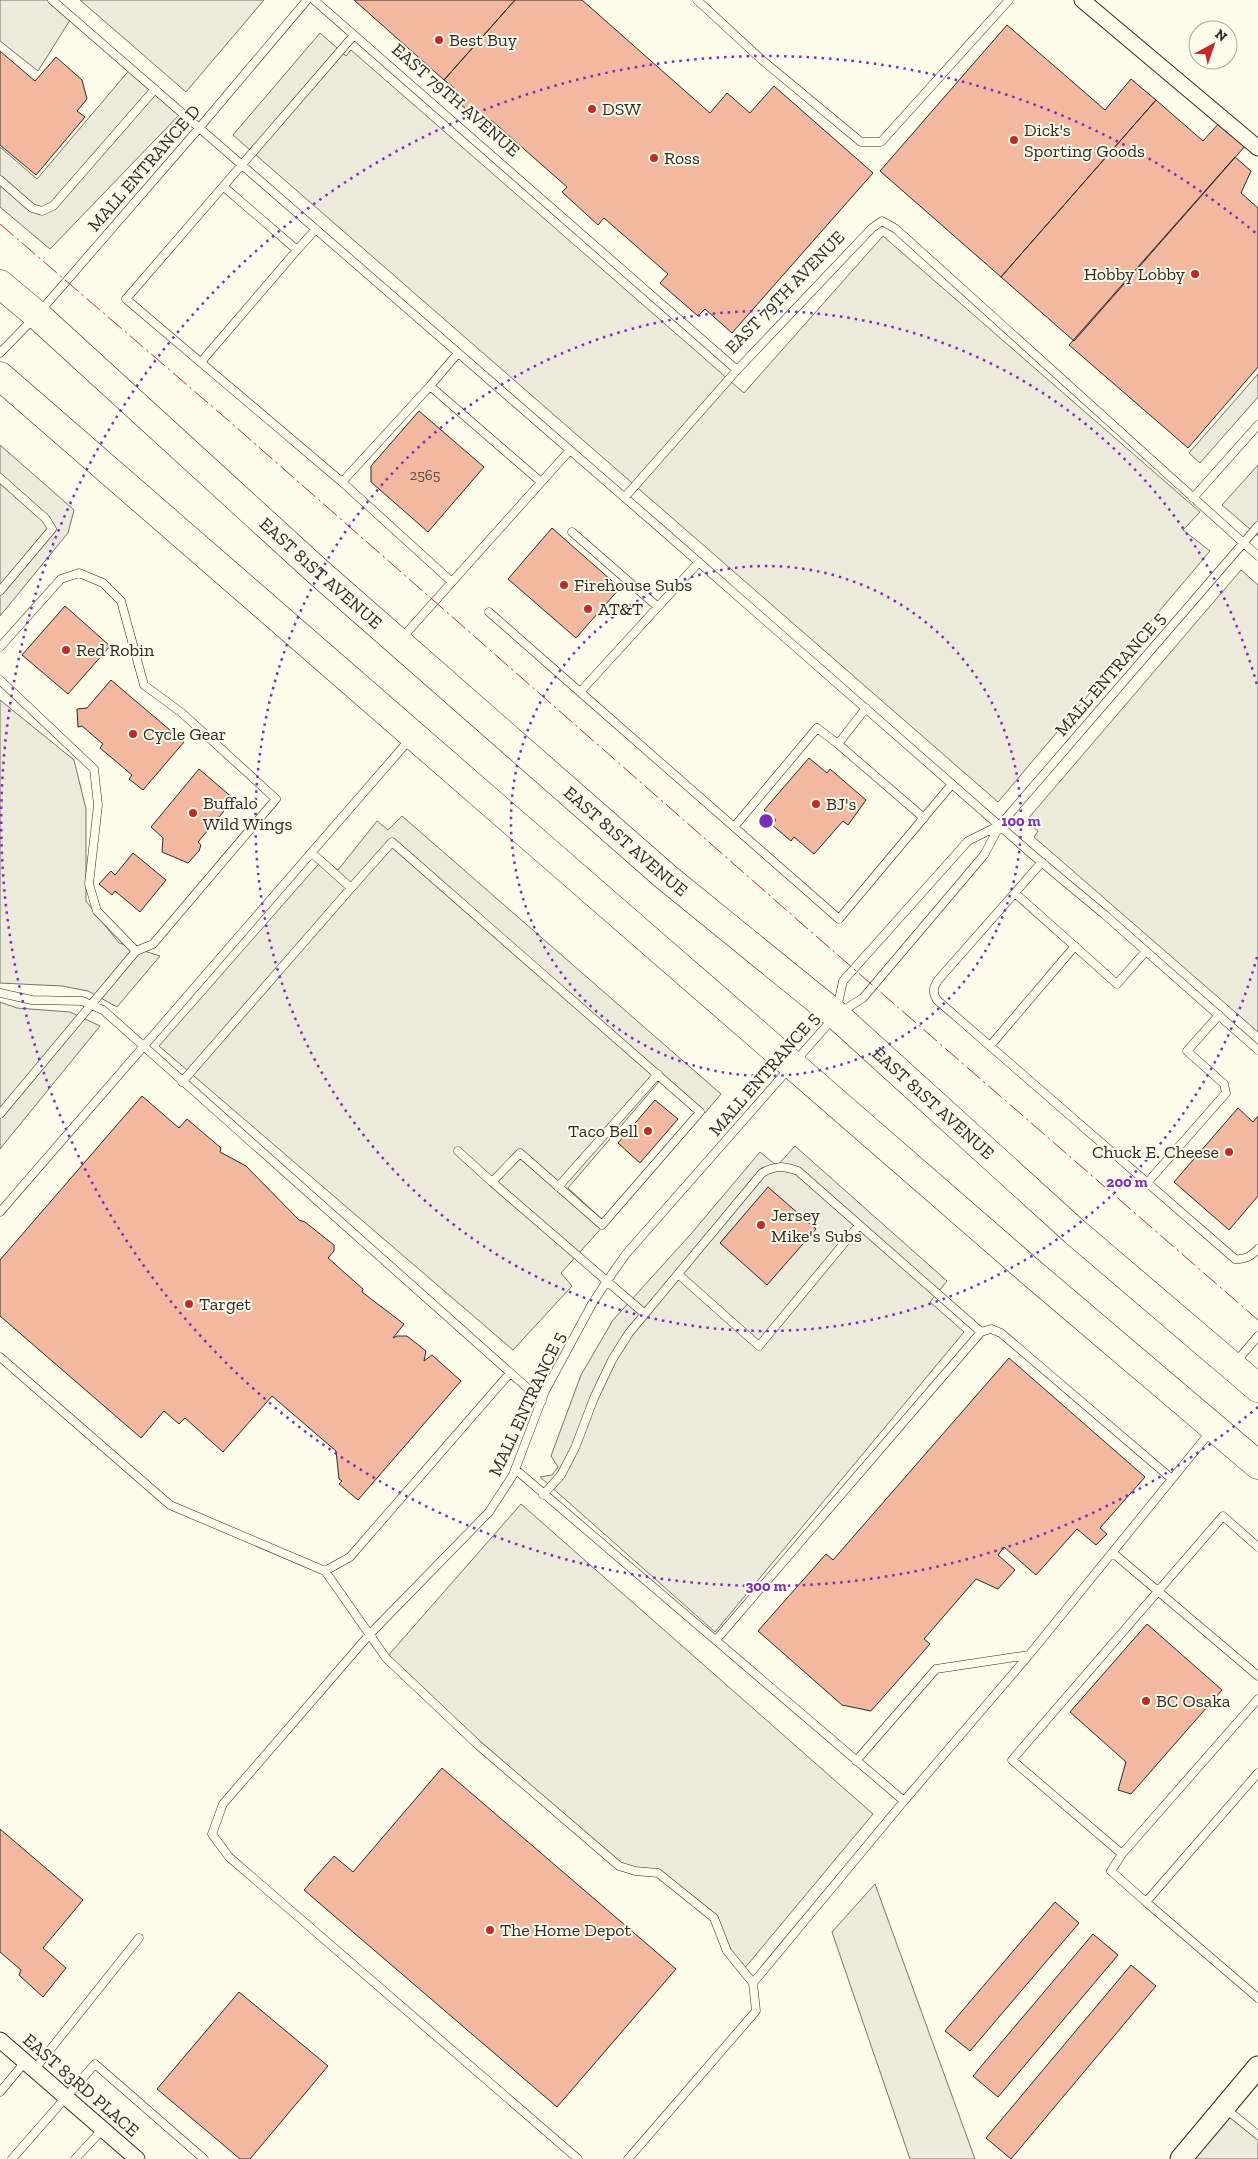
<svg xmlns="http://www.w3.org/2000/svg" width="1258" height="2159" font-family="'Zilla Slab',serif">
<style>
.green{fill:#ecebdb;stroke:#74746e}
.parking{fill:#eceadb;stroke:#74746e}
.building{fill:#f2b8a0;stroke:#2b2b2b}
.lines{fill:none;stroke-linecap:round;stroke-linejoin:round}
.lane-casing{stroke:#2b2b2b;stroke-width:9}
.street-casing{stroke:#2b2b2b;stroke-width:17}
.secondary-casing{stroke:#2b2b2b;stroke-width:23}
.highway-casing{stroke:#2b2b2b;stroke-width:29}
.lane{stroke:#fdfbea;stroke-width:8}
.street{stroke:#fdfbea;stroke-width:15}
.secondary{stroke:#fdfbea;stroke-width:21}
.highway{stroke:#fdfbea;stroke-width:28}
.power{stroke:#c62828;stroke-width:1;stroke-dasharray:18 4 2.5 4;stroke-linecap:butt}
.ring{fill:none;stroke:#7b2cbf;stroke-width:2.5;stroke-dasharray:2.5 5}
.poi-dot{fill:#c62828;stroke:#fdfbea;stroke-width:2}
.labels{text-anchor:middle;stroke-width:4;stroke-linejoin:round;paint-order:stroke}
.number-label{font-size:15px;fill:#5d4e48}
.poi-label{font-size:18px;fill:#2b2b2b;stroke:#fdfbea;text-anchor:start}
.street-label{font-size:18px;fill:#2b2b2b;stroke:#fdfbea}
.centre{fill:#7b2cbf;stroke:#fdfbea;stroke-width:2.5}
.ring-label{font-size:15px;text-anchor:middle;font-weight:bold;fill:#7b2cbf;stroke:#fdfbea;stroke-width:4;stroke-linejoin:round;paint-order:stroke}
</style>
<rect width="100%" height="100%" fill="#fdfbea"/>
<path class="green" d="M875,1884L975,2159H910L832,1932Z
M1224,2108L1258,2136V2159H1182Z"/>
<path class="parking" d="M0,0H52L72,17L38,71L0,41Z
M80,0H264L186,92Z
M320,33L346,56L351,50L744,393L883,236L1200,512L1183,530L1210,551L998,802L233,135Z
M131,68L182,112L50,249L0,207V147L37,179Z
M1258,374V397L1200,463L1189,453Z
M0,445L74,510L68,533L0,616Z
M1258,465V536L1222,505Z
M1241,570L1258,585V1032L1034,837L1038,831L1026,821Z
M0,700L74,760L86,809V901L119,943L160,956L117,1007L88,991L62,986L0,983Z
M402,816L721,1094L705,1113L663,1077L568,1188L606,1223L561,1273L572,1286L513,1350L159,1046L323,859L338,870L377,821L388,830Z
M0,1002L17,1008L70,1012L100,1026L0,1149Z
M795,1146L947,1281L930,1302L964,1332L715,1632L540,1477L552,1475L558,1467L551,1456L581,1375L613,1320L690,1235L760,1152L777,1166Z
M521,1504L873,1814L744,1969L727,1951L714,1918L658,1873L619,1866L386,1658Z"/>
<path class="building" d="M354,0H515L444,80Z
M515,0H582L710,113L727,93L750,113L774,86L873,173L732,333L705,309L698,316L660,283L668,274L604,218L598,225L562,192L567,187L491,120L486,127L449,94L454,88L444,80Z
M1007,25L1105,110L1131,79L1156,100L1001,277L880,171Z
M0,51L35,81L56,57L82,80L87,99L77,111L85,117L36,175L0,145Z
M1156,100L1203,141L1220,122L1246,145L1074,341L1001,277Z
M1235,157L1251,171L1241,193L1258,208V367L1188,448L1069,345Z
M419,411L484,467L428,532L371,482V466Z
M552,528L620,588L576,638L508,579Z
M65,606L110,646L68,694L22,655Z
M111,680L184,742L143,790L129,779L132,775L100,748L103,744L82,726L78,727L77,709L87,708Z
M809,758L827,773L830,769L866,800L848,825L843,821L814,854L794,837L791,841L772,825L776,820L764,810Z
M199,769L234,799L198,842L201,845L199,851L188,863L162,852L163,838L151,827Z
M133,853L166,880L140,912L115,891L112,895L99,884L111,871L115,875Z
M142,1096L179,1128L187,1119L221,1148L220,1152L246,1166L299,1220L305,1222L334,1245V1251L328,1258L363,1289L362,1292L404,1324L393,1338L397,1336H407L426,1351L424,1361L432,1355L461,1381L358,1500L339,1484L342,1481L339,1479L336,1451L272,1396L223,1452L185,1418L179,1424L164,1411L141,1438L0,1316V1260Z
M655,1100L678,1119L640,1163L618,1143Z
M1238,1108L1253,1122L1258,1116V1196L1229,1230L1174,1182Z
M768,1187L816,1229L767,1285L720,1243Z
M1009,1358L1145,1477L1100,1528L1107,1534L1096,1545L1077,1529L1036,1575L1004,1547L998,1555L1015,1570L998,1589L976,1579L924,1639L930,1644L871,1711L842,1705L758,1631L826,1554L833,1560Z
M1147,1624L1222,1690L1131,1794L1118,1790L1126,1762L1070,1712Z
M442,1768L676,1969L557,2107L304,1890L334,1856L353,1872Z
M0,1829L83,1900L43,1948L66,1968L43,1997L19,1975L21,1970L0,1952Z
M1055,1902L1079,1923L970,2051L945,2031Z
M1093,1934L1118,1955L998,2097L973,2076Z
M1131,1965L1156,1986L1011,2159L986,2138Z
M239,1992L328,2066L250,2159H240L157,2089Z"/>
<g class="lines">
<g class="lane-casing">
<path id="lane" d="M52,0L662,530L1034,856L1105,915L1258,1050
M314,0L737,370L872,228L882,221L896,229L1258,556
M697,0L762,60L861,142H881L1009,0
M0,180L32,208L42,211L53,206L155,89
M297,250L316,229
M0,353L37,315L200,127L307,0
M458,353L430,386L541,482
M201,362L297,250L224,187
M430,386L342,482L452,582
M0,478L46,519L52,529L0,591
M342,482L126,299L354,35
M625,497L737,370
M1193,498L1258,425
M572,532L658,607
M489,612L580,692L699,562
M401,639L570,450
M0,647L61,579L79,573L103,583L121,601L144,685L182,713L276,799L153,944L136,951
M0,680L94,769L98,805L89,884L97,911L136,951L0,1114
M580,692L839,919L952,784
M866,708L838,744L924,818
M734,827L817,728L838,744
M312,853L351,888L392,842L700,1112L602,1225L520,1153L492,1182L458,1151
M1042,862L939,979C933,987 932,992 937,1000L1235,1259C1245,1260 1251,1256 1258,1249
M1015,893L1117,984L1146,951
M0,993L32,1000L82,1001L103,1010L542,1401
M837,1008L843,981L968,841L1000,825
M990,1046L1075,946
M182,1082L351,888
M492,1182L645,1314
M1147,1183L1226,1093L1224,1084L1187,1051L1219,1015
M558,1187L658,1074
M0,1212L410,739
M678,1274L759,1346L859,1225
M0,1357L170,1505L325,1571L386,1658L478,1745L619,1866L635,1871L658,1873L714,1918L727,1951L753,1983L756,2011L628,2159
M1235,1363L1258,1336
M515,1469L904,1801L753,1983
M543,1495L561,1475L575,1448L594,1398L612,1360L629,1333L762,1173C776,1165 783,1166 798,1171L981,1332
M1258,1547L1223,1516L1012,1760L1122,1854L1111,1871L1146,1902L1258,1773
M1113,1553L1258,1676
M325,1571L350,1557L510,1373
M716,1640L981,1332L991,1329L1001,1333L1172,1479
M856,1761L936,1669L1029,1655
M904,1801L1029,1655L1211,1431
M1122,1854L1258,1699
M1146,1902L1258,1998
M34,2070L139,1938
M0,2092L25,2062
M1226,2109L1258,2135
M12,2159L95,2064L204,2159
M75,2159L103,2129
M578,2159L229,1857L212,1834L223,1804L369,1635L489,1512L513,1475L545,1391L592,1304L607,1281L626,1254L836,1015L863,998L984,855L1000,825L1258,526"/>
</g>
<g class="street-casing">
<path id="street" d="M1082,0L1258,148
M0,2040L137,2159"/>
</g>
<g class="secondary-casing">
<path id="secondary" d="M1181,2159L1258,2067"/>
</g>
<g class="highway-casing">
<g id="highway">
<path id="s1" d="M0,284L37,315L316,570L666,877L836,1015L1075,1232L1258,1388"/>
<path d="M0,376L1033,1274L1258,1465"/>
</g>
</g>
<use href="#lane" class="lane"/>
<use href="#street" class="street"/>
<use href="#secondary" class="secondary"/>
<use href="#highway" class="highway"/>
<path class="power" d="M0,224L229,421L809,930L1258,1320"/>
</g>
<g class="ring">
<circle cx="766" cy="821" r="255"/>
<path d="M1257 957A510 510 0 1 1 1257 685"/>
<path d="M1258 1407A765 765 0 1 1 1258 235"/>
</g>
<g class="poi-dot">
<circle cx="439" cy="40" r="5"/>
<circle cx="592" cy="109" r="5"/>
<circle cx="1014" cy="140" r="5"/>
<circle cx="654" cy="158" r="5"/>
<circle cx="1195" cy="274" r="5"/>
<circle cx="564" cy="585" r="5"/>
<circle cx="588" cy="609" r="5"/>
<circle cx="66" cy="650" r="5"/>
<circle cx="133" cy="734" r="5"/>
<circle cx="816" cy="804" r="5"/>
<circle cx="193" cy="813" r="5"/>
<circle cx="648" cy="1131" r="5"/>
<circle cx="1229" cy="1152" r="5"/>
<circle cx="761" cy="1225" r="5"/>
<circle cx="189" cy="1304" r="5"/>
<circle cx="1146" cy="1701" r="5"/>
<circle cx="490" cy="1930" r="5"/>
</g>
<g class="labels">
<g class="number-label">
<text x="425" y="480">2565</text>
</g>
<g class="poi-label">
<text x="449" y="46">Best Buy</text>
<text x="602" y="115">DSW</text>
<text x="1024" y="136">Dick's<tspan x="1024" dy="21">Sporting Goods</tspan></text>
<text x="664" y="164">Ross</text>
<text x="1185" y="280" text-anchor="end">Hobby Lobby</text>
<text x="574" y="591">Firehouse Subs</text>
<text x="598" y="615">AT&amp;T</text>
<text x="76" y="656">Red Robin</text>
<text x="143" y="740">Cycle Gear</text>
<text x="203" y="809">Buffalo<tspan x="203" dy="21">Wild Wings</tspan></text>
<text x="826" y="810">BJ's</text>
<text x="638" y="1137" text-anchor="end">Taco Bell</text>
<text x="1219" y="1158" text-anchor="end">Chuck E. Cheese</text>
<text x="771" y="1221">Jersey<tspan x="771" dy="21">Mike's Subs</tspan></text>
<text x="199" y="1310">Target</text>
<text x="1156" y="1707">BC Osaka</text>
<text x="500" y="1936">The Home Depot</text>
</g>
<g class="street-label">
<text transform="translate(456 100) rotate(41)" y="6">EAST 79TH AVENUE</text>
<text transform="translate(144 168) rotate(-49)" y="6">MALL ENTRANCE D</text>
<text transform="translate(785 292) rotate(-46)" y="6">EAST 79TH AVENUE</text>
<text dy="6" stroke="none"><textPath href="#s1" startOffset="432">EAST 81ST AVENUE</textPath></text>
<text transform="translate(1110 674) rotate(-49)" y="6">MALL ENTRANCE 5</text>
<text dy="6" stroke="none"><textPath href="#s1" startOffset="838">EAST 81ST AVENUE</textPath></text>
<text transform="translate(764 1074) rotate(-49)" y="6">MALL ENTRANCE 5</text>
<text dy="6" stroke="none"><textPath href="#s1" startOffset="1242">EAST 81ST AVENUE</textPath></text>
<text transform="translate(527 1404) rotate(-65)" y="6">MALL ENTRANCE 5</text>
<text transform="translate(81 2085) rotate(41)" y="6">EAST 83RD PLACE</text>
</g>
</g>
<circle cx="766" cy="821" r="8" class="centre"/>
<g class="ring-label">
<text x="1021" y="826">100 m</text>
<text x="1127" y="1187">200 m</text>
<text x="766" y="1591">300 m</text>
</g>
<g transform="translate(1213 45) rotate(40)"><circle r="24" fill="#fdfbea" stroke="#a9a89e"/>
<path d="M0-4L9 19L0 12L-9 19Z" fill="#c62828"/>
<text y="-8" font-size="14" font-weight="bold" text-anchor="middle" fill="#2b2b2b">N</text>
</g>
</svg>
